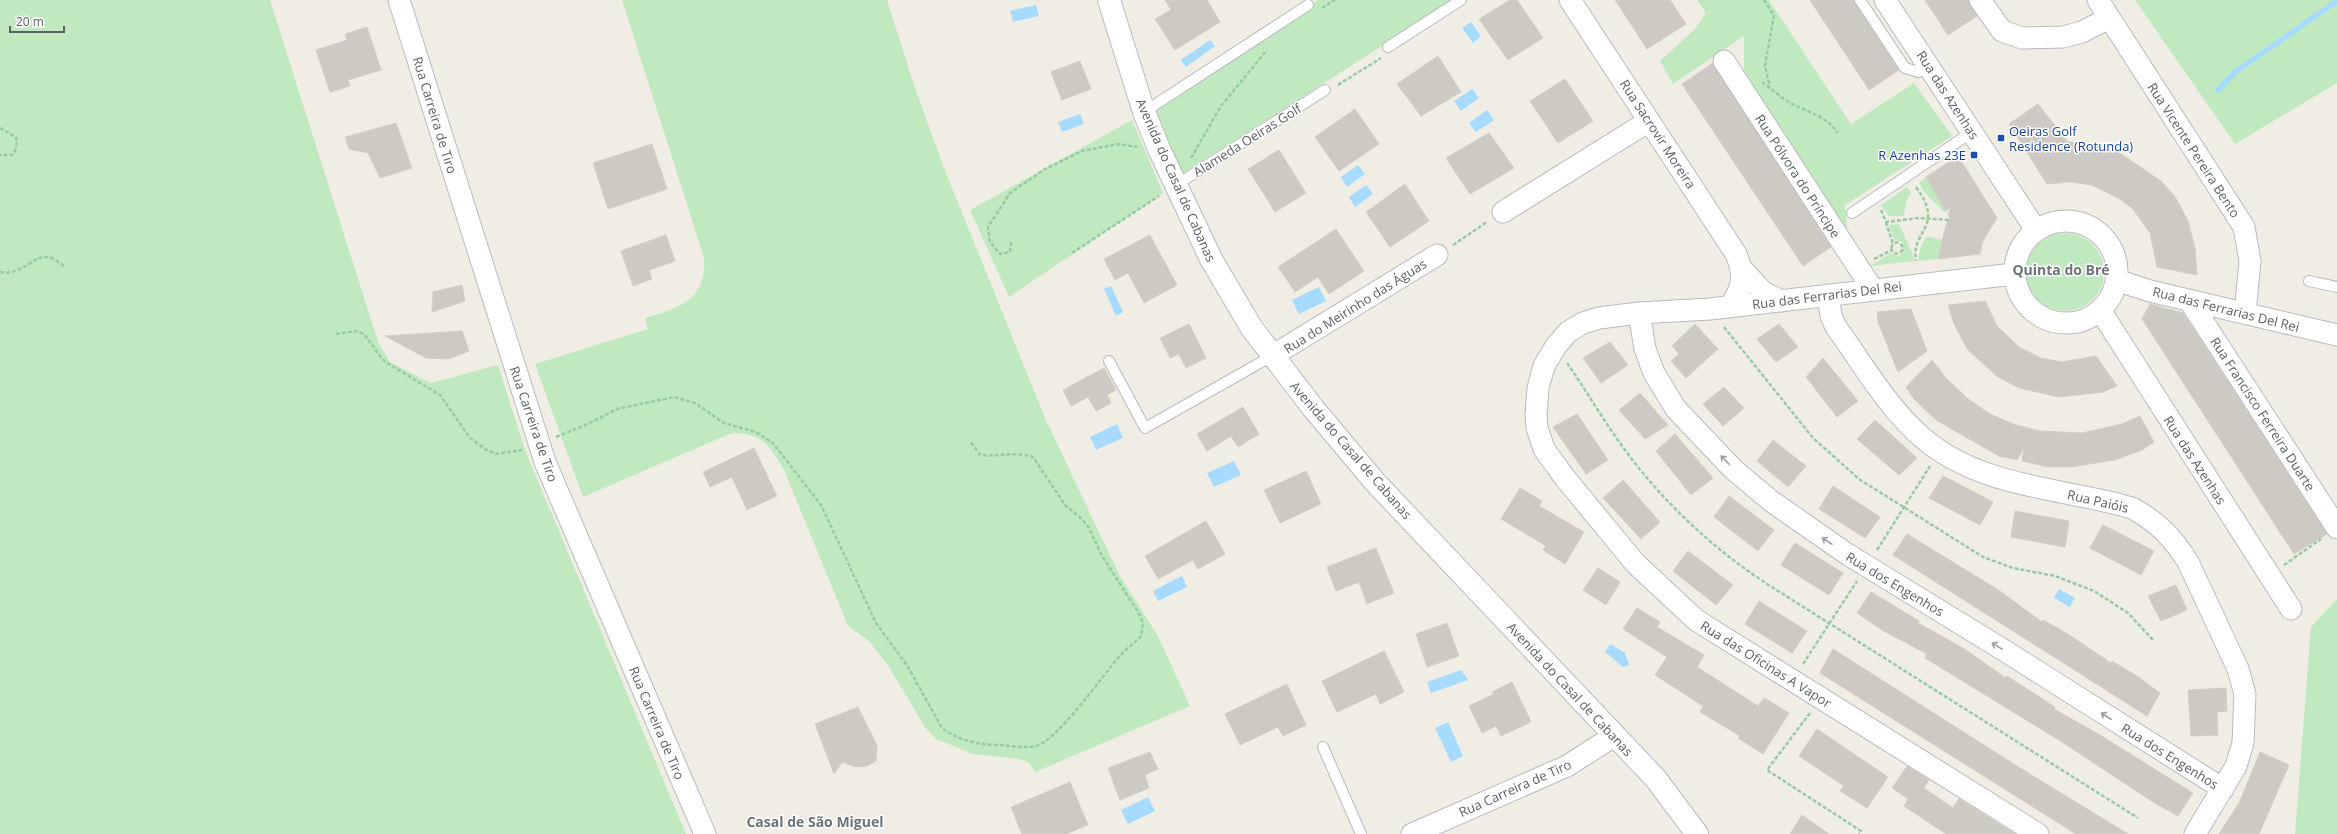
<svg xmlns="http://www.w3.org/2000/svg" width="2337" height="834" font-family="'Open Sans',sans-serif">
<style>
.green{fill:#c1e9c0}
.water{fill:#a6dbff}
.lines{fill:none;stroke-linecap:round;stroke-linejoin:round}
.stream{stroke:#a6dbff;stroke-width:5.5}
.building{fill:#cdcac4;stroke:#d5cfc2}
.service-casing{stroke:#b7bbbf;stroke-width:12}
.minor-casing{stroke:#b7bbbf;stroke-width:23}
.tertiary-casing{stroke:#b7bbbf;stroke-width:24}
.path{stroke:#98cba5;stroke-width:2.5;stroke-dasharray:4 2;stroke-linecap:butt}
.service{stroke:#fff;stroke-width:10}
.minor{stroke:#fff;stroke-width:21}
.tertiary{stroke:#fff;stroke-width:22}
.oneway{stroke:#9da0a3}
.transit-dot{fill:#1a4fb4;stroke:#fff;stroke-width:1.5}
.labels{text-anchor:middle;stroke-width:3;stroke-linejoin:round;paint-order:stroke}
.street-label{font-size:13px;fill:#5c6166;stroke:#fff}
.transit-label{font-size:13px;fill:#164399;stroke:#fff;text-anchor:start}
.neighbourhood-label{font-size:14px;font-weight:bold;fill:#6d7378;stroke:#fff}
</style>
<rect width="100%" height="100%" fill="#f0ede5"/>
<path class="green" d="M0,0H270L378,342L390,362L431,383L498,365L525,450L686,834H0Z
M622,0H887L915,88L944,168L1045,418L1097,528L1120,576L1158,636L1190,706L1035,772L1029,763L1020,759L973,754L936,739L925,727L887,664L869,641L848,626L784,470C770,446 762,433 732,433L583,497L535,364L648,329L645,318C679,308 707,300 704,258Z
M1318,0H1454L1182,174L1152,113Z
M1697,0H1769L1851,124L1914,83L1952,136L1845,205L1847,227L1842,230L1744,79V36L1673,84L1660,61L1696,28L1706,13Z
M2135,0H2337V83L2235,144Z
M1132,120L1163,193L1009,297L970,210Z
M1926,177L1947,212H1944L1924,192L1919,183Z
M1907,187L1911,193L1906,201L1904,216H1889L1881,205Z
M1899,224L1912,252L1914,261L1870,266L1891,253L1898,256L1903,253V242L1894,240L1889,225Z
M2026 272a39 39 0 1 1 78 0a39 39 0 1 1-78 0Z
M1927,236L1942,240L1938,259L1918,261L1921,246Z
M2337,599V834H2295L2311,627Z"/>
<path class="water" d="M1036,5L1039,16L1013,22L1010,11Z
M1471,22L1481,36L1473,43L1462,28Z
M1210,40L1215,46L1186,67L1181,60Z
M1472,89L1479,98L1461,111L1454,101Z
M1487,110L1494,120L1476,132L1469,123Z
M1080,114L1084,124L1062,132L1058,122Z
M1358,165L1365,174L1347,187L1341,177Z
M1366,185L1373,194L1355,207L1349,197Z
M1111,286L1123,312L1116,316L1104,289Z
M1319,287L1326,301L1299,314L1292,300Z
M1117,424L1123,438L1096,450L1090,437Z
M1234,461L1241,475L1214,487L1207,473Z
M1182,576L1187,587L1158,601L1153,591Z
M2059,589L2075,598L2070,607L2054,598Z
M1610,644L1625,653L1629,665L1623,667L1605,652Z
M1461,670L1468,680L1431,693L1427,682Z
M1448,722L1463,756L1451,762L1435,728Z
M1148,797L1155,811L1128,824L1121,810Z"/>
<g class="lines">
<path class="stream" d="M2218,90L2235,72L2337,1"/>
</g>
<path class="building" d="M1165,0H1207L1220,22L1175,50L1155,19L1171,10Z
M1510,0H1517L1543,38L1508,60L1479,19Z
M1615,0H1670L1686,24L1647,49Z
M1810,0H1853L1899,70L1869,90Z
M1925,0H1968L1977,16L1948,35Z
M367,27L381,70L348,80L350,86L330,92L316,50L347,40L345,34Z
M1438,56L1461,92L1421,116L1397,84Z
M1080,61L1091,89L1062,100L1051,72Z
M1713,63L1831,247L1803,266L1682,84Z
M1565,79L1593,121L1558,143L1530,101Z
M2038,104L2068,142L2090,144L2118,152L2161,181L2176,198L2188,221L2195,248L2197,275L2157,267L2150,233L2133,209L2120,199L2092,185L2070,182L2047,184L2009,124Z
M1355,109L1379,144L1339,171L1315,137Z
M396,123L412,168L380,178L368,153L349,149L345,137Z
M1489,133L1514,168L1470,194L1446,158Z
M652,144L667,189L608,209L593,163Z
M1279,150L1306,193L1275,212L1248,169Z
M1958,156L1997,218L1983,241L1980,254L1938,259L1946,225L1950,218L1948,215L1951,207L1946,211L1926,177Z
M1405,184L1429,221L1390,247L1366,212Z
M1336,229L1364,271L1329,294L1318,277L1295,292L1278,267Z
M666,235L675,261L649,270L652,279L633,286L621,251Z
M1150,235L1177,285L1144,303L1128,273L1115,280L1104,259Z
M462,285L465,301L432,312L433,292Z
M1985,301L1997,326L2019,347L2041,358L2062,362L2096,356L2117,386L2103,392L2059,397L2019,388L1998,377L1968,350L1954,324L1948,305Z
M2150,304L2183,313L2327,534L2294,554L2142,319Z
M1911,309L1927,351L1898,372L1878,322L1877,312Z
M1189,324L1206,358L1186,368L1179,354L1170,358L1160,338Z
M1695,324L1718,349L1686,378L1671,361L1679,354L1672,346Z
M1779,324L1798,347L1776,362L1757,339Z
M462,331L469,351L449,359L426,358L385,336Z
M1610,342L1628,365L1601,383L1583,358Z
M1823,358L1858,401L1837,417L1806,377Z
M1932,360L1946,378L1967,398L1990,414L2013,424L2040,431L2082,433L2122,424L2140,416L2154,442L2142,450L2115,460L2070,467H2048L2022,461L2024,448L2017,460L1999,456L1936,420L1914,399L1906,387Z
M1104,368L1116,390L1107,395L1111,403L1096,411L1088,397L1071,406L1063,390Z
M1724,387L1744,408L1723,426L1703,404Z
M1640,393L1668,425L1645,439L1619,410Z
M1243,407L1259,434L1238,447L1231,436L1207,451L1197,434Z
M1577,414L1608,460L1586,474L1553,427Z
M1875,420L1917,458L1899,475L1857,439Z
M1675,434L1713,478L1691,495L1656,451Z
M1773,440L1806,466L1788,487L1757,461Z
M754,448L777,496L747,510L732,477L710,487L703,472Z
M1306,471L1321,504L1280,523L1264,490Z
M1943,476L1993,502L1980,525L1929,498Z
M1623,480L1660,522L1641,539L1603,498Z
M1833,486L1880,517L1865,538L1819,509Z
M1520,488L1542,501L1539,506L1584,532L1565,564L1543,550L1546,546L1501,519Z
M1729,496L1774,530L1758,551L1714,517Z
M2015,511L2069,521L2065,547L2011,537Z
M1206,521L1225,554L1198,569L1193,560L1158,579L1145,556Z
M2103,525L2154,551L2141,575L2090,548Z
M1907,534L2000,591L2042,622L2043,620L2068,634L2111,663L2112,661L2137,676L2160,693L2147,716L1893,555Z
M1795,543L1843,573L1829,595L1781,565Z
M1376,548L1394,593L1367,604L1359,582L1336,591L1327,567Z
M1688,551L1733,585L1716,605L1673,571Z
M1598,568L1620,582L1606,605L1583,590Z
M2176,585L2187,610L2161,621L2148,596Z
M1871,592L1919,621L1918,623L1963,648L2006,678L2007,676L2055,707L2054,709L2100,735L2193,793L2178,816L2153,802L2062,742L1925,658L1927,654L1882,630L1857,613Z
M1759,601L1807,631L1792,653L1745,624Z
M1637,608L1660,622L1657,627L1704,655L1697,667L1758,706L1764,698L1789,713L1763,754L1738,738L1740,736L1700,712L1703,706L1655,675L1667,657L1623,629Z
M1447,623L1459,656L1427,667L1416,634Z
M1833,649L2017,766L2128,834H2076L1820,673Z
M1384,651L1404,692L1380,704L1376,694L1337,712L1322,681Z
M1512,682L1531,722L1501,736L1496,726L1482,733L1469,706L1494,694L1492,692Z
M1287,684L1306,725L1283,736L1278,727L1240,745L1225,714Z
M2226,688L2227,711L2217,712L2218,735L2191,736L2188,690Z
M858,707L877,745L876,761L867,766L855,767L842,762L834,774L815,724Z
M1817,729L1888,777L1867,808L1840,791L1844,786L1799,756Z
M1150,752L1158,769L1145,775L1149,788L1120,800L1108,768Z
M2260,752L2289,765L2259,834H2219L2240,801Z
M1907,766L1929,780L1924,788L1953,808L1959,799L2015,834H1946L1904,806L1908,799L1892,788Z
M1070,782L1088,825L1066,834H1022L1011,807Z
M1802,815L1829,834H1790Z"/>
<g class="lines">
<g class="service-casing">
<path id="service" d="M1860,0L1905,68L1918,72L1930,68
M1388,47L1461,0
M1144,112L1308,5
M1176,185L1325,90
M1852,213L1972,132
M2309,281L2337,287
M1109,361L1145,428L1272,356
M1323,747L1361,834"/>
</g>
<g class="minor-casing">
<path id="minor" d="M399,0L545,462L705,834
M1570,0L1736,254C1745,275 1743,289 1729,307
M1885,0L2036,230
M1980,0L2002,31L2022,38L2063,37L2082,32L2109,18
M2098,0L2244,227L2250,261L2245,313
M1724,61L1873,290
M1503,212L1649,121
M2015 272a51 51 0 1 1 102 0a51 51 0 1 1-102 0Z
M1743,270L1763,292L1781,301
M2014,274L1710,309L1639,313L1599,318L1583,323L1568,332L1556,346L1544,366L1538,388L1536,414L1537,428L1544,449L1565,478L1635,563L1696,620L2038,834
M2116,280L2150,291L2337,335
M1828,295L1831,316L1836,327C1863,364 1888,409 1924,439C1982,488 2063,488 2132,508C2158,522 2173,538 2188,562L2238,669L2245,694L2243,743L2236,766L2195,834
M2189,300L2337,528
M2100,310L2291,609
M1639,313L1645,349L1654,373L1676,409L1733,469L1771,501L1847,554L2002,649L2223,789
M1272,356L1437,255
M1412,834L1567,766L1614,736"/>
</g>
<g class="tertiary-casing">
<path id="tertiary" d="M1109,0L1144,112L1159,149L1211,259L1251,327L1313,408L1375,482L1656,779L1697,834"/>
</g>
<path class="path" d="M1764,0L1774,15L1765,66L1770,87
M1322,8L1335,0
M1762,82C1770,88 1778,95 1787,101C1807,113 1823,113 1838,133
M1338,85L1381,58
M0,128L16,137C17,145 17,149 12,155H0
M1191,158L1221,106L1267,50
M1916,187C1946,228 1910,230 1916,261
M1881,210L1886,222L1919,218L1949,220
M1886,222L1893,244
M1011,242L1010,252L1000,254L990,242L988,227L1010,193L1045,169L1082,151L1118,144L1137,147
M1891.5 248a5.5 5.5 0 1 1 11 0a5.5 5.5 0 1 1-11 0Z
M1453,245L1487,222
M1072,253L1159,196
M1874,259L1892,250
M0,272C23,276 33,255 47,257C53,257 59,263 64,266
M1724,327L1813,438L1859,479L1983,557L2013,568L2055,576L2094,591L2128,613L2154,641
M336,334L356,331L364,334L384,361L440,395L470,438L485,449L496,454L522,450
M1567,363C1588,393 1606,425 1628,454C1666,505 1714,549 1767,584L2138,818
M556,437L590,423L617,409L674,397L695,403L724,423L756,432L773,443L821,505L876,623L908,667L942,728C958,740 976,744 996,745C1009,745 1024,749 1036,746C1058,740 1102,676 1119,657C1125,649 1134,644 1141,636L1143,623L1138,612L1102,556L1089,528L1082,519L1065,505L1033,457C1012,451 1000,457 980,455L970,441
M1877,550L1930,466
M2284,565L2321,539
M1803,664L1857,581
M1810,713L1767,770L1861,831L1859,834"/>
<use href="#service" class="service"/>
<use href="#minor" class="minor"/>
<use href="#tertiary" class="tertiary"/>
</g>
<defs><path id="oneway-shaft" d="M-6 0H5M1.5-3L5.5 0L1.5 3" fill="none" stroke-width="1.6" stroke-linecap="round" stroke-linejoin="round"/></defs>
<g class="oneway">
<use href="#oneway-shaft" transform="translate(1725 460) rotate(-134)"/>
<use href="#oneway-shaft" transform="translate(1827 541) rotate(-147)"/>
<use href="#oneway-shaft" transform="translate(1997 646) rotate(-149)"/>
<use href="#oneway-shaft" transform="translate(2106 716) rotate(-147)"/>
</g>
<g class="transit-dot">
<rect x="1997" y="134" width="8" height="8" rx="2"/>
<rect x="1970" y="151" width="8" height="8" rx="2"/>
</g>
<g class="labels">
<g class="street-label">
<text transform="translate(1948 95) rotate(57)" y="5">Rua das Azenhas</text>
<text transform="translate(435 115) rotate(73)" y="5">Rua Carreira de Tiro</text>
<text transform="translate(1658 134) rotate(57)" y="5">Rua Sacrovir Moreira</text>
<text transform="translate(1247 140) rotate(-32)" y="5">Alameda Oeiras Golf</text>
<text transform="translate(2194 150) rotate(57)" y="5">Rua Vicente Pereira Bento</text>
<text transform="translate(1798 176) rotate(57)" y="5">Rua Pólvora do Príncipe</text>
<text transform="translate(1176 180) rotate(66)" y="5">Avenida do Casal de Cabanas</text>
<text transform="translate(1827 295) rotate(-7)" y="5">Rua das Ferrarias Del Rei</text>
<text transform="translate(1355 306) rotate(-32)" y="5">Rua do Meirinho das Águas</text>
<text transform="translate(2226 309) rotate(14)" y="5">Rua das Ferrarias Del Rei</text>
<text transform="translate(2263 414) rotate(57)" y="5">Rua Francisco Ferreira Duarte</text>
<text transform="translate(534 424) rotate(71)" y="5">Rua Carreira de Tiro</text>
<text transform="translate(1351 450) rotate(49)" y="5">Avenida do Casal de Cabanas</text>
<text transform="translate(2195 460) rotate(57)" y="5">Rua das Azenhas</text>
<text transform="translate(2098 501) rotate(13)" y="5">Rua Paióis</text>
<text transform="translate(1895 584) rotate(31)" y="5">Rua dos Engenhos</text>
<text transform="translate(1766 664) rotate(32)" y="5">Rua das Oficinas A Vapor</text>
<text transform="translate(1570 689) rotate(47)" y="5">Avenida do Casal de Cabanas</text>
<text transform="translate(657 723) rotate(67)" y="5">Rua Carreira de Tiro</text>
<text transform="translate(2170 756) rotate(32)" y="5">Rua dos Engenhos</text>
<text transform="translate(1515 788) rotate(-24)" y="5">Rua Carreira de Tiro</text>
</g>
<g class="transit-label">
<text x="2009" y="136">Oeiras Golf<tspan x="2009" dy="15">Residence (Rotunda)</tspan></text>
<text x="1966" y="160" text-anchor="end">R Azenhas 23E</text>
</g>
<g class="neighbourhood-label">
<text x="2061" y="275">Quinta do Bré</text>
<text x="815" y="827">Casal de São Miguel</text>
</g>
</g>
<path d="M10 26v6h54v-6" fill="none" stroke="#5c6166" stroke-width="2"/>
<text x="16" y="26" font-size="12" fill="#5c6166" stroke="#ffffff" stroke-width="3" paint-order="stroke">20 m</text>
</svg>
